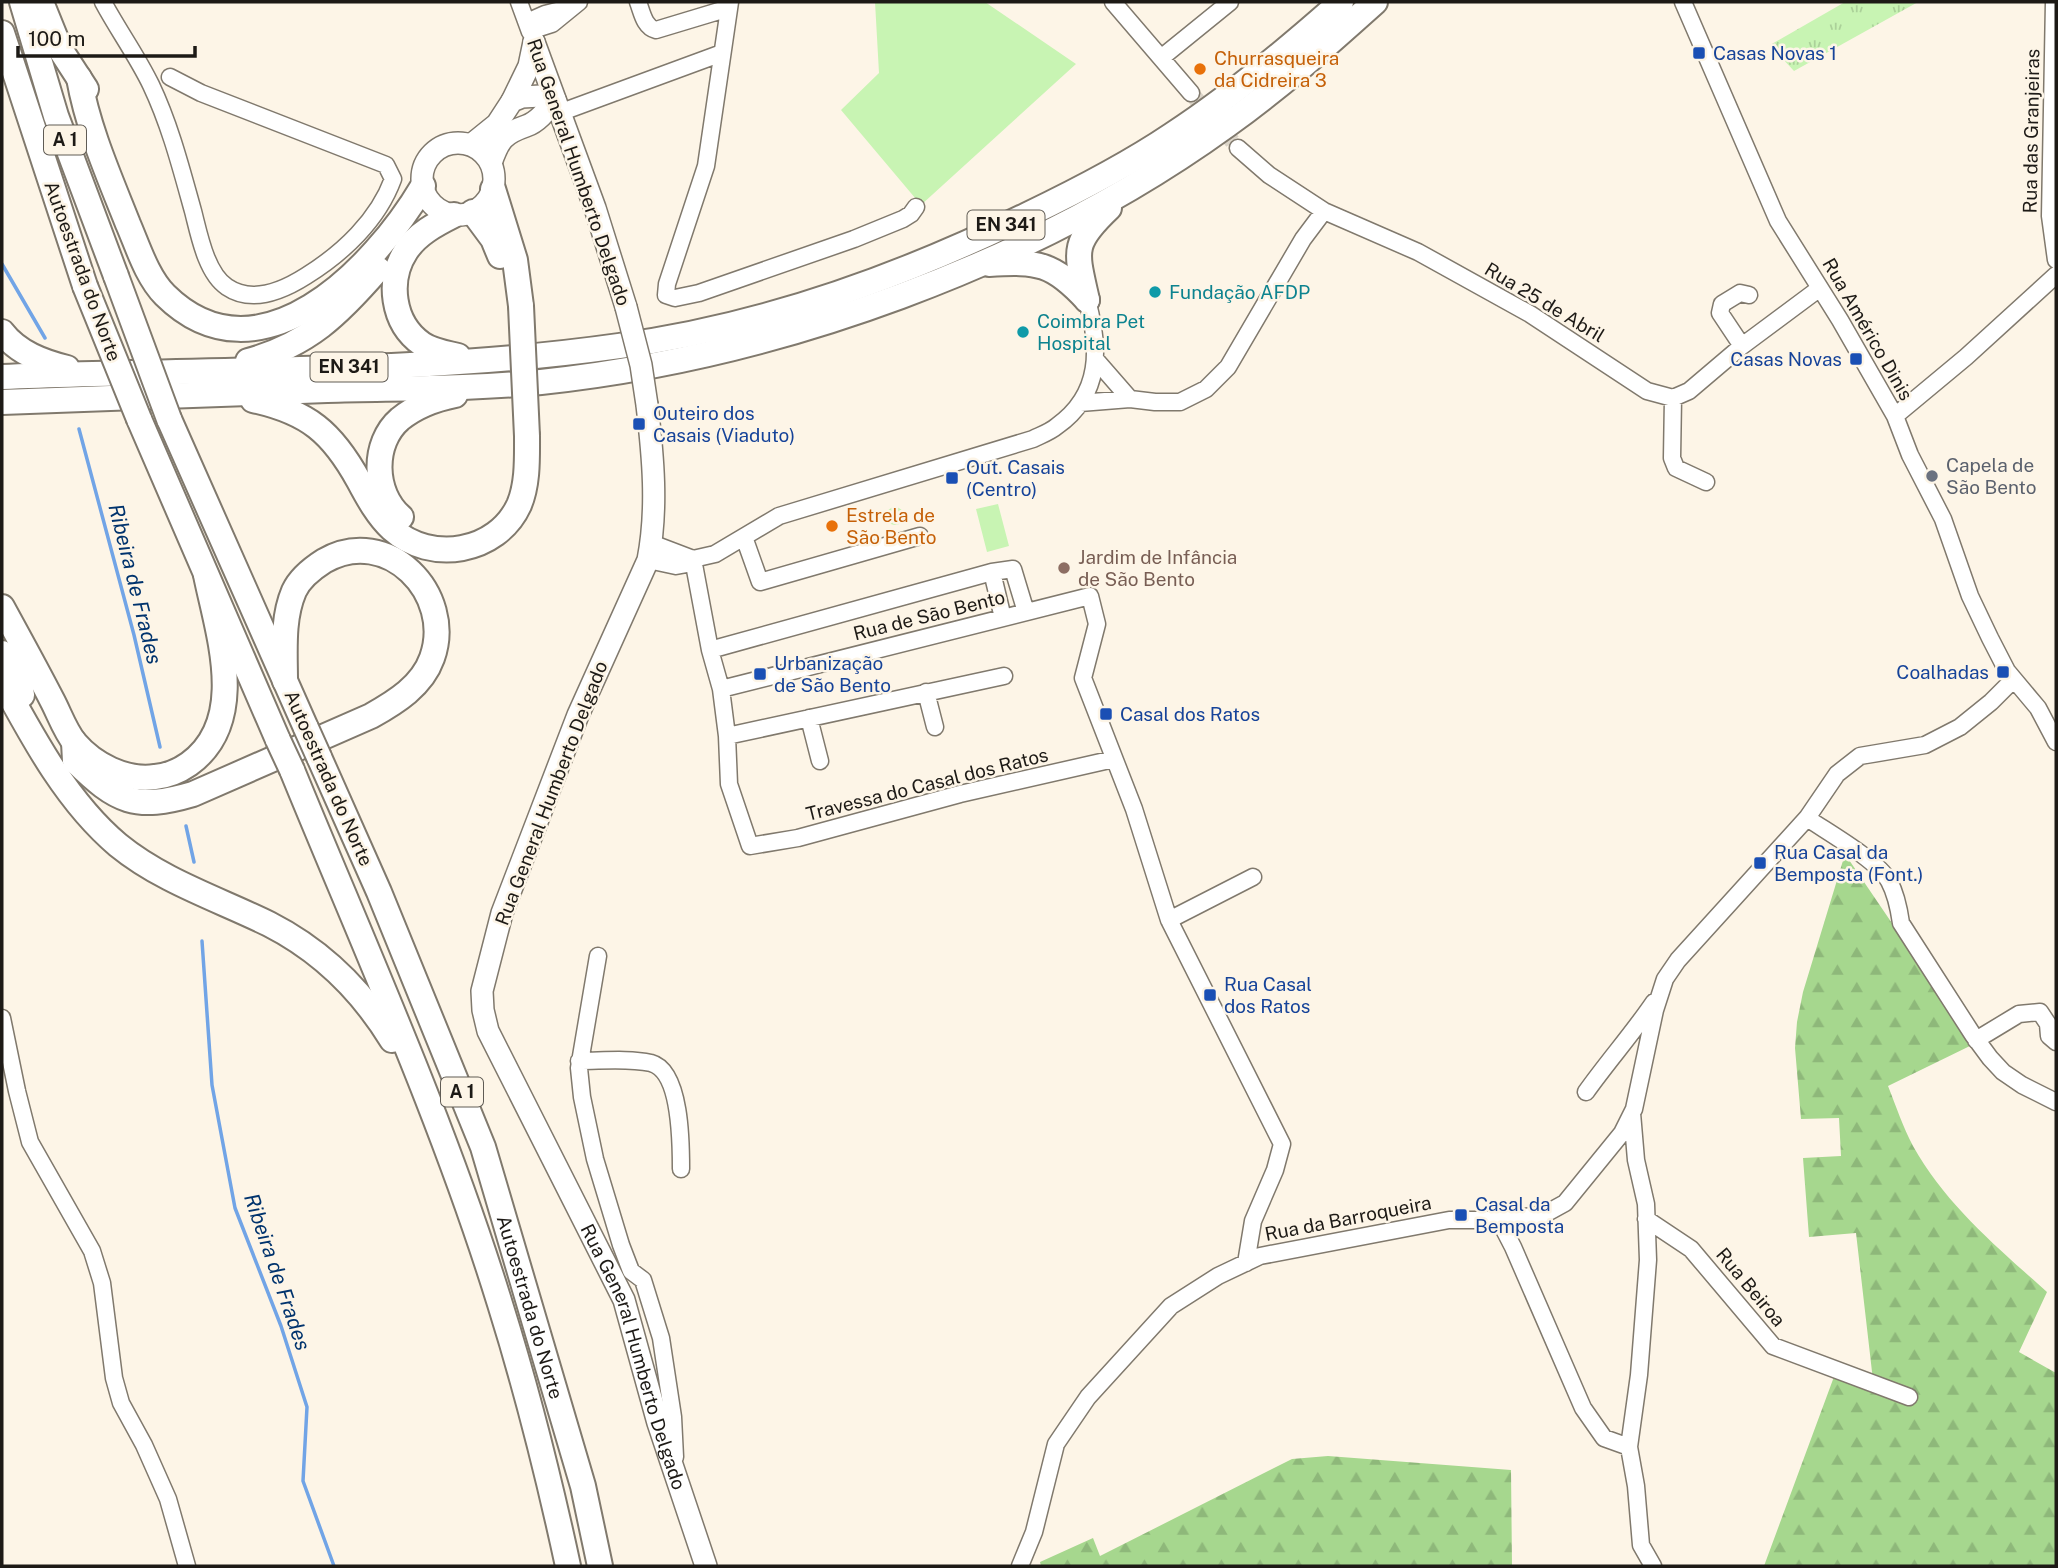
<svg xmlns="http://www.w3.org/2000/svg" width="2058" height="1568" font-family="'Public Sans',sans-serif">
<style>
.grass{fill:url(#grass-tufts)}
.forest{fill:url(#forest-firs)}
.park{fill:url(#park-crowns)}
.garden{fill:#c8f4b3}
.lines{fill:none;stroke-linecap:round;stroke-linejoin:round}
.stream{stroke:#71a4e6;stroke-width:3.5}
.minor-tunnel{stroke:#dbd4c8;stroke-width:16;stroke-dasharray:16 8;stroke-linecap:butt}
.minor-casing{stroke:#80796d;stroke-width:19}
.major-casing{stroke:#80796d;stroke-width:24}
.highway-casing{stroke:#80796d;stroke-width:28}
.minor{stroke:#fff;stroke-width:16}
.major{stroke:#fff;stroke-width:21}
.highway{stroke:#fff;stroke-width:24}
.major-bridge-casing{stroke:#80796d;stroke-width:24;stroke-linecap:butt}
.highway-bridge-casing{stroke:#80796d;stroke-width:28;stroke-linecap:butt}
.major-bridge{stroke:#fff;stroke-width:21}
.highway-bridge{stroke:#fff;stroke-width:24}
.transit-dot{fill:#1a4fb4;stroke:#fdf5e7;stroke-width:2.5}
.food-dot{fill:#e8710a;stroke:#fdf5e7;stroke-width:2.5}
.culture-dot{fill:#0f9aa8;stroke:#fdf5e7;stroke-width:2.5}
.worship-dot{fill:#6b7280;stroke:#fdf5e7;stroke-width:2.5}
.education-dot{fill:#8d6e63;stroke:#fdf5e7;stroke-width:2.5}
.labels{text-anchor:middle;stroke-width:5;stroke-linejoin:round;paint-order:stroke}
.shield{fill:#fdf5e7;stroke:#605c55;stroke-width:2}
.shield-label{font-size:18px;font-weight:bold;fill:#1d1a16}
.transit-label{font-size:19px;fill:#164399;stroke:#fdf5e7;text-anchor:start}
.food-label{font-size:19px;fill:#c56008;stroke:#fdf5e7;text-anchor:start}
.street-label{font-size:19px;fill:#1d1a16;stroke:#fdf5e7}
.culture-label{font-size:19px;fill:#0d838f;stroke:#fdf5e7;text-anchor:start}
.worship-label{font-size:19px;fill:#5b616d;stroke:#fdf5e7;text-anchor:start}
.education-label{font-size:19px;fill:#785e54;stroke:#fdf5e7;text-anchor:start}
.water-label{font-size:21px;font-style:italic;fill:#00336d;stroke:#fdf5e7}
</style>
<defs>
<pattern id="grass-tufts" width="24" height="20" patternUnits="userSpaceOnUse" patternTransform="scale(1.75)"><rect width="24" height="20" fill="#c8f4b3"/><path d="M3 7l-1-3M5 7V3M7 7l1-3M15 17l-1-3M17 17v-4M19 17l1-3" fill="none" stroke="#abd199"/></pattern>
<pattern id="forest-firs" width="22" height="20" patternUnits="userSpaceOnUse" patternTransform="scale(1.75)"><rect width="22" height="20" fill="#a6d78e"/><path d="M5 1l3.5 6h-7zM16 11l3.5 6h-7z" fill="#8eb87a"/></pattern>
<pattern id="park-crowns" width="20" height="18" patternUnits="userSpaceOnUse" patternTransform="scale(1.75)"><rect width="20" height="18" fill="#c8f4b3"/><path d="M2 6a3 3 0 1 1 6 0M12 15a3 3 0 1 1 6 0" fill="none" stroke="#abd199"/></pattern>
</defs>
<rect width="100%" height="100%" fill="#fdf5e7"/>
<path class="grass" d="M1845,2H1918L1794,71L1770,45Z"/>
<path class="forest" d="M1845,854L1974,1044L1888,1086C1896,1106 1903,1127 1913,1146C1946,1205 1997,1247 2047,1292L2019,1352L2056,1373V1566H1764L1835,1374L1874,1389L1856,1233L1809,1237L1803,1158L1841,1156L1839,1118L1801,1119L1795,1048L1797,1022L1803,992Z
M1328,1456L1511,1470L1512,1566H1041L1040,1562L1093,1538L1100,1556L1292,1459Z"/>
<path class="park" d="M886 516a9 9 0 1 1 18 0a9 9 0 1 1-18 0Z"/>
<path class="garden" d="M875,2H985L1076,64L921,205L841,110L879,73Z
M998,504L1009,546L987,552L976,509Z"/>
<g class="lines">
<path class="stream" d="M2,264L45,338
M79,429L134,635L160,747
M186,826L194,862
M202,941L212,1085L235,1208L281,1326L307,1407L303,1481L334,1566"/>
<path class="minor-tunnel" d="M1191,93L1238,148"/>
<g class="minor-casing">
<path id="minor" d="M103,2C118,30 137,56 151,85C170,125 181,168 193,211C199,234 206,273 227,287C252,304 284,290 306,276C343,253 378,220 393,179L386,165L201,93L170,77
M519,2L530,32
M638,2C642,12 644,27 656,30L729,8
M730,2L706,166L667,284L666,295L675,298L699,293L854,239L903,219L911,214L916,207
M1113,2L1191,93
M1683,2L1778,221L1840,320L1895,416L1910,455L1943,519L1970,596L1990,638L2007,671L2038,708L2056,742
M2054,2L2050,216L2056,260
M527,22L545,14L569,8
M530,31L552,24L579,2
M1161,58L1230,2
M559,113L722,53
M1238,148L1269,175L1324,211L1418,252L1530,314L1647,391L1673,398L1689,391L1742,346L1820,288
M1742,346L1720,313L1722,304L1740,293L1749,295
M1096,360L1130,399
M1673,398L1672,458L1676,468L1706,482
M1080,403L1130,399L1155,402H1180L1206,389L1228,367L1303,239L1324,211
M1895,416L1966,357L2056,275
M744,537L760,582L920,536
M651,543L693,559
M693,559L710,650L721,689L727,736L729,784L750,846L798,838L960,794L1114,759
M648,560L676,566L687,564L693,559L715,554L779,516L1033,439C1041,435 1050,432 1057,426C1102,394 1100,347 1087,300
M992,572L1003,618
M710,650L992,572L1013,569L1026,612
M721,689L1090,596L1097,624L1083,678L1134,809L1169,920L1282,1144L1275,1170L1253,1221L1246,1263
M926,692L935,727
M809,718L820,761
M727,736L1004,676
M1807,818C1829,833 1877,860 1889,881C1896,894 1899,909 1901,923L1973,1035L1990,1058L2003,1072L2022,1085L2056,1102
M1169,920L1253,877
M598,956L579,1068L582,1097L595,1159L621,1245L631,1271L643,1280L661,1338L673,1417L675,1457
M2,1018L17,1091L30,1142L92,1251L102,1283L114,1378L121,1403L144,1445L168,1499L187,1566
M1976,1040L2019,1014L2040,1012L2048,1024L2049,1036L2056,1042
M579,1061C602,1061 628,1058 651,1063C681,1071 681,1144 681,1169
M1586,1092C1608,1061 1633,1033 1654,1002
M1632,1113L1636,1160L1646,1204L1648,1260L1639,1375L1629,1447L1636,1486L1641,1545L1653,1566
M1646,1219L1691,1249L1773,1346L1909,1397
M1499,1220L1513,1247L1583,1408L1604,1438L1629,1447
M1020,1566L1034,1532L1056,1444L1088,1397L1171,1306L1218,1276L1260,1256L1449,1220H1505L1545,1214L1565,1203L1622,1133L1634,1109L1655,1010L1665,979L1678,960L1807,818L1837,774L1860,756L1925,745L1960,727L1991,702L2013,680"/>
</g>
<g class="major-casing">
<g id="major">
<path d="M534,42L595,208L626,307"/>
<path d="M512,101L529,66L534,42"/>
<circle cx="458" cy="179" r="36"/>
<path d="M471,145L497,124L512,101L522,97L541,96L555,100"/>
<path d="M491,163C499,140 503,134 526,126C538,122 547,110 555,100"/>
<path id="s1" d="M647,405C653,456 658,509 648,560L578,715L502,913L482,991L483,1010L488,1031L624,1300L658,1423L706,1566"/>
</g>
</g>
<g class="highway-casing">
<g id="highway">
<path d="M22,2L56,116L116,276"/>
<path d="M41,2L60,49L86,89"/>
<path d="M2,33L85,286"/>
<path d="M79,78C88,129 109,176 128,224C138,247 147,277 165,295C259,388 374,269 423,186"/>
<path d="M493,189L515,260L521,306"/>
<path d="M473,212L493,239L500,256"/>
<path d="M454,215C436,224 417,234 406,251C387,280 392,323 422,344C432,351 446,353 458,356"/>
<path d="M989,264C1038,261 1053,263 1087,300"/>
<path d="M1087,300C1076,251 1071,244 1109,208"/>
<path d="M2,332C18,353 43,362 67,368"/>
<path d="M248,361C308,345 339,314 378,269"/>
<path d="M2,377C207,368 415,375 619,346C762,327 898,278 1027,215C1077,191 1126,166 1172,135C1232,96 1288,49 1341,2"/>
<path d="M253,400C308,412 332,432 359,481C368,498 378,516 392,529C431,564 497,553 519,505C528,484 527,458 527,436"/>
<path d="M2,402C110,398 219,394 327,390C398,388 470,389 541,382C777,357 1035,264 1227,125C1279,88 1327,45 1375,2"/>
<path d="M139,419L278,740"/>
<path d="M169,419L306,728"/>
<path d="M401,517C373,493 372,443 400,419C416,406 435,399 455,395"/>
<path d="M2,607C19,638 36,669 52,700C59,713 65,731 75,743C94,765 125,781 155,777C167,776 179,771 189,764C249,721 218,634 206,575"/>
<path d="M2,653L21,689L22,695"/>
<path d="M2,681C33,738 67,802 118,845C162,881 218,899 269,924C320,950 362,991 392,1040"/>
<path d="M74,742L75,761C117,802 135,811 193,794L371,716C396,702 422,686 432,658C455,594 387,524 324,561C313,568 300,578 294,591C282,619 285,651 285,681"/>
<path id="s2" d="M319,757L379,892L483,1147L583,1486L600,1566"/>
<path d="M292,770C364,946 444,1122 500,1304C527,1390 549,1478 568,1566"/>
</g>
</g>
<use href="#minor" class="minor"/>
<use href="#major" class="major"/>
<use href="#highway" class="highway"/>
<g class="major-bridge-casing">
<path id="major-bridge" d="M626,307L641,365L647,405"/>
</g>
<g class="highway-bridge-casing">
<path id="highway-bridge" d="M116,276L169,419
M85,286L139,419
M521,306L527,436
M306,728L319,757
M278,740L292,770"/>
</g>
<use href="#major-bridge" class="major-bridge"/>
<use href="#highway-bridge" class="highway-bridge"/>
</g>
<g class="transit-dot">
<rect x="1692" y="46" width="14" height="14" rx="3.5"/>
<rect x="1849" y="352" width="14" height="14" rx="3.5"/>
<rect x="632" y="417" width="14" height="14" rx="3.5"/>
<rect x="945" y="471" width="14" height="14" rx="3.5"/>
<rect x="1996" y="665" width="14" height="14" rx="3.5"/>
<rect x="753" y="667" width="14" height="14" rx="3.5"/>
<rect x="1099" y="707" width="14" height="14" rx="3.5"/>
<rect x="1753" y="856" width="14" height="14" rx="3.5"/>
<rect x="1203" y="988" width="14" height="14" rx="3.5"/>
<rect x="1454" y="1208" width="14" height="14" rx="3.5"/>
</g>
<g class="food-dot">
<circle cx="1200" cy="69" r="7"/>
<circle cx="832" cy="526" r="7"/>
</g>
<g class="culture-dot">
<circle cx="1155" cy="292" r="7"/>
<circle cx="1023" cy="332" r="7"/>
</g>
<circle class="worship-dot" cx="1932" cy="476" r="7"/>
<circle class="education-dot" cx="1064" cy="568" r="7"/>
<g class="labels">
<g class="shield">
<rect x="44" y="125.5" width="42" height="29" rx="5"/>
<rect x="967.5" y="210.5" width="77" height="29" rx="5"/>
<rect x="310.5" y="352.5" width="77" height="29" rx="5"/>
<rect x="441" y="1077.5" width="42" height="29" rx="5"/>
</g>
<g class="shield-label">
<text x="65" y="146">A 1</text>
<text x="1006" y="231">EN 341</text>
<text x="349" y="373">EN 341</text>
<text x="462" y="1098">A 1</text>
</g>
<g class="transit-label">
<text x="1713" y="60">Casas Novas 1</text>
<text x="1842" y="366" text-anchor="end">Casas Novas</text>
<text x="653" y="420">Outeiro dos<tspan x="653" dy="22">Casais (Viaduto)</tspan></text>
<text x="966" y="474">Out. Casais<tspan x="966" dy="22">(Centro)</tspan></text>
<text x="774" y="670">Urbanização<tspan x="774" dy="22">de São Bento</tspan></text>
<text x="1989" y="679" text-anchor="end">Coalhadas</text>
<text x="1120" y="721">Casal dos Ratos</text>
<text x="1774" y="859">Rua Casal da<tspan x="1774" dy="22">Bemposta (Font.)</tspan></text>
<text x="1224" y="991">Rua Casal<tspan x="1224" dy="22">dos Ratos</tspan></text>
<text x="1475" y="1211">Casal da<tspan x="1475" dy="22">Bemposta</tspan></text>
</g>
<g class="food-label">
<text x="1214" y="65">Churrasqueira<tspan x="1214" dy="22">da Cidreira 3</tspan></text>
<text x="846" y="522">Estrela de<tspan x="846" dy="22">São Bento</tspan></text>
</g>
<g class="street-label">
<text transform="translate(2031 131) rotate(-89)" y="7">Rua das Granjeiras</text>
<text transform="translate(579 172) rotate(71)" y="7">Rua General Humberto Delgado</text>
<text transform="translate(83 271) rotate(70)" y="7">Autoestrada do Norte</text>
<text transform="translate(1545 302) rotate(31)" y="7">Rua 25 de Abril</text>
<text transform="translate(1868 329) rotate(60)" y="7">Rua Américo Dinis</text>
<text transform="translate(929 615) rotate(-14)" y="7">Rua de São Bento</text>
<text transform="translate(329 778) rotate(66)" y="7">Autoestrada do Norte</text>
<text transform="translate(927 784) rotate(-14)" y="7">Travessa do Casal dos Ratos</text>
<text transform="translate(551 793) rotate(-69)" y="7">Rua General Humberto Delgado</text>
<text transform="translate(1348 1218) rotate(-11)" y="7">Rua da Barroqueira</text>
<text transform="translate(1751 1287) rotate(50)" y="7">Rua Beiroa</text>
<text dy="7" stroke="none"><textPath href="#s2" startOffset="590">Autoestrada do Norte</textPath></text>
<text dy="7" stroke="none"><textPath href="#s1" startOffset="1017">Rua General Humberto Delgado</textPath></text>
</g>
<g class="culture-label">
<text x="1169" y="299">Fundação AFDP</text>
<text x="1037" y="328">Coimbra Pet<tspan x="1037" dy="22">Hospital</tspan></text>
</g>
<g class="worship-label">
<text x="1946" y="472">Capela de<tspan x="1946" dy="22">São Bento</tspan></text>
</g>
<g class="education-label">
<text x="1078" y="564">Jardim de Infância<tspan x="1078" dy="22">de São Bento</tspan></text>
</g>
<g class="water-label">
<text transform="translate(135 584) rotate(76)" y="7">Ribeira de Frades</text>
<text transform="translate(277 1272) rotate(71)" y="7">Ribeira de Frades</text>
</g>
</g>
<rect width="2058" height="1568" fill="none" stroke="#1d1a16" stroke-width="7"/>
<path d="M18 46v10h177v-10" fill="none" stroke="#1d1a16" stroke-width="3.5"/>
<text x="28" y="46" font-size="21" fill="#1d1a16" stroke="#fdf5e7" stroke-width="5" paint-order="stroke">100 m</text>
</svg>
